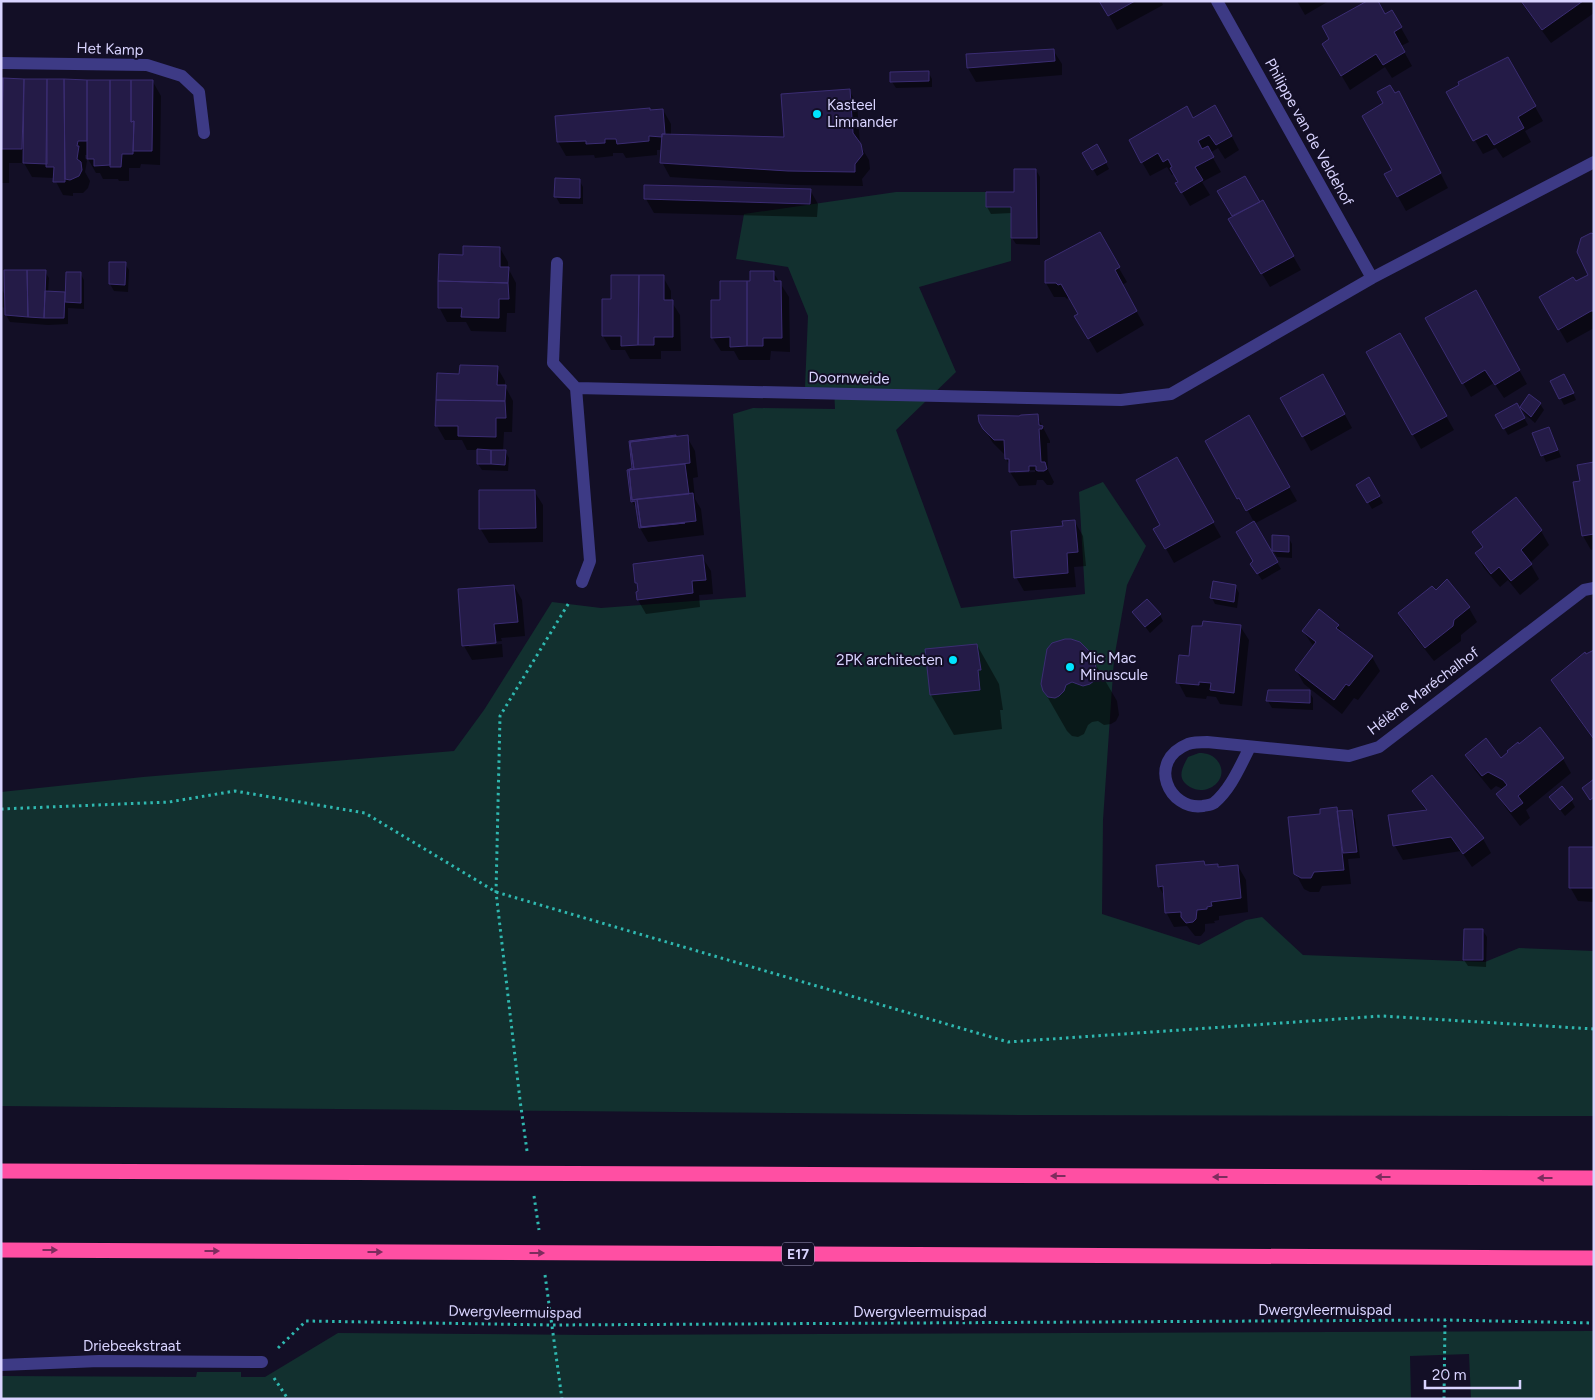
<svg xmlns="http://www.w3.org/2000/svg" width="1595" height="1400" font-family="Figtree,sans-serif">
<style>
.green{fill:#12302f}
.shadow{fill:#0007;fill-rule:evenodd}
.building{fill:#241b47;stroke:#3b2d73}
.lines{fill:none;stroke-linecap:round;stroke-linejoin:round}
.path{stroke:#2fb8b0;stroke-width:3;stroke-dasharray:2.5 4;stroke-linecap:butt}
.street{stroke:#3d3a85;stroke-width:12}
.highway-bridge{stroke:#ff4fa3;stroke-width:15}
.oneway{fill:#7d2c5e}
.poi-dot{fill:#00e5ff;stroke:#130f26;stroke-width:2}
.labels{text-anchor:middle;stroke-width:4;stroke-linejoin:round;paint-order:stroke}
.shield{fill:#130f26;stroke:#9e99be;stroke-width:1}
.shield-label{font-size:14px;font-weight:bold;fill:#d9d4ff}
.street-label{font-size:15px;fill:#d9d4ff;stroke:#130f26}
.poi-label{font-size:15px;fill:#d9d4ff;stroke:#130f26;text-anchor:start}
</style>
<rect width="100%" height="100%" fill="#130f26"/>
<path class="green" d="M896,192H986V207H1011V261L919,287L956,372L896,430L961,608L1085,594L1079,492L1103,482L1146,546L1127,585L1114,659L1103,820L1102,914L1199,945L1246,920L1262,917L1303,955L1485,962L1519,948L1594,951V1116L1027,1115L1,1106V792L143,777L454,751L484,710L552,602L601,608L746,597L733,414L753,408L835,409L834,388H805L808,316L788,267L736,259L744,214Z
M1199,753C1207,753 1214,755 1219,763C1229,780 1207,797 1190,787C1176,779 1182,768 1188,757Z
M1594,1331V1399H1471L1469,1354L1410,1356L1411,1399H1V1376L196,1377L197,1372H241V1377H265L338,1333L592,1335Z"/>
<path class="shadow" d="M1101,1H1161L1163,5L1117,30Z
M1297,1H1329L1305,15Z
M1520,1H1594V13L1551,43Z
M1392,12L1409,42L1401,46L1412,66L1392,78L1385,67L1350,90L1323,44Z
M1053,50L1062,64V75L976,82L968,68Z
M1508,59L1543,121L1525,131L1531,142L1503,158L1496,148L1483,154L1447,93Z
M928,72L932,79V87L896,88L892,82Z
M1,80L153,82L161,96L160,165L141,164L140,168H129V181H119L118,179H103L100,173H96L88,159V155H85V158L87,161L85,172L90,181L88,188L83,193H73V196L63,195L54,178L32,177L24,163H9V183H1Z
M849,90L857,104L860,145L869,160L870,169L862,179L863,186L796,185L670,177L662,162V150H657V155L626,158L623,153H613V156L595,158L594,155L566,156L558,142L650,111L663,110L671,124V135L785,138Z
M1395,95L1407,107L1448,188L1406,211L1386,175L1394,170Z
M1193,119L1223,120L1239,150L1225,159L1218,148L1210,153L1221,172L1202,182L1210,195L1190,206L1177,184L1179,183L1174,174L1172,175L1167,167L1150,176L1142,162Z
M1097,146L1109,169L1097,176L1084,153Z
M1036,170L1040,177V245L1016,244L1012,238V213L991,214L987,207V193H1015Z
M579,180L583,187V204H560L556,197Z
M645,187L810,190L818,204L817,217L654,213L646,199Z
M1219,191L1259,203L1262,202L1301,270L1270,287L1230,220L1234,217Z
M1099,234L1127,282L1122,285L1144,325L1097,353L1076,317L1079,314L1069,297L1067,299L1065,297H1054L1046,283Z
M1594,235V328L1567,343L1541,297L1589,275Z
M500,248L508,262V268L516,283L515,313H507L506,332L471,331L466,322H447L439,307L464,256Z
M125,264L129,270L128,292L114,291L110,284Z
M45,272L49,278L48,293H67L80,273L84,280V309L68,308V324L48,325L10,322L6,315V308L1,307V289L6,296Z
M773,272L789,297L790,352L771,351L770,360H739L734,351H721L712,337L722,301L751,282Z
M663,277L671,291V301L680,315L681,351H661V359H630L625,350H611L603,336L612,300Z
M1475,291L1527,384L1504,398L1494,383L1471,397L1427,319Z
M1400,335L1454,430L1421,449L1368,353Z
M497,367L505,381V386L513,401L512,432H504L503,451H505L509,458L508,471L482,470L478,464V450H467L462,440H445L437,426L461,375Z
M1552,382H1568L1576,400L1564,405Z
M1331,389L1352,428L1311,451L1282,398Z
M1540,404L1544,410L1535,423L1525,414L1521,407Z
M1517,405L1528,425L1508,435L1497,415Z
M1037,416L1050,441V443H1047L1048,470L1054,482L1052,485H1047L1043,480H1037L1036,485L1019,486L1010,472V466L1006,459V454H1004L993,443L980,421ZM1035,470V472L1015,473V471Z
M1249,417L1297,501L1254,524L1281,569L1262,580L1256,571L1254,522L1248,511L1246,512L1207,442Z
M1549,429L1561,457L1546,462L1534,434Z
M675,437H687L695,451L698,477L693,478L695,499L701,509L704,535L648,542L640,528L638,511L632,501L628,470L634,469L630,442Z
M1177,459L1221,537L1174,563L1155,529L1162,525Z
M1594,463V549L1591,550L1583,536L1582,482Z
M1369,479L1383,503L1372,509L1358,485Z
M534,491L543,505V542L489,543L480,528Z
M1075,522L1083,536L1086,566L1074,567L1076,587L1024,591L1016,577L1064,527Z
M1541,531L1549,545L1530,563L1539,579L1520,595L1508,580L1500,587L1484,568L1476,553L1483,548L1474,532Z
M1288,537L1292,544V558L1277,557L1273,550Z
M702,557L711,571L713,594L699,595L700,607L646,614L638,600L640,593L636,582Z
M514,586L522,600L525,636L501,638L502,641L469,644V647L502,644L503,657L472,660L464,646Z
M1235,586L1239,593L1237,608L1215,604L1212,598Z
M1435,592L1469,608L1477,622L1461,635V641L1434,661L1408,628L1400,613Z
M1134,612L1160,615L1163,621L1150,633Z
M1240,626L1249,640L1242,706L1220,704L1216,697L1207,696L1206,699L1186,697L1178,682L1190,657Z
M1338,626L1343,634L1372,657L1380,671L1358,700L1354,698L1342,714L1304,684L1296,670L1314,647L1303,631Z
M977,645L999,684L1003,710H1000L1002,729L954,735L931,695L926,651Z
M1594,652V740L1560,694L1552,680L1586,655Z
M1089,653L1117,701L1119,715L1116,721L1111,724L1104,725L1098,721L1092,722L1088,725L1084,734L1078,737L1072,736L1067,731L1044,691Z
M1269,691L1309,692L1313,698V710L1272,708L1268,701Z
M1539,729L1563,759L1571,773L1526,810L1530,818L1520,826L1506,808L1497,794L1503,789L1496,786L1491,790L1474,769L1466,755L1501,759Z
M1414,792L1483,839L1491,853L1472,867L1461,851L1403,860L1395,846L1389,816L1426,811Z
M1571,800L1575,807L1565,816L1555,803Z
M1336,808L1338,812H1351L1355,819L1360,858L1348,859L1351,884L1322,886L1319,892H1310L1304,889L1296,874L1321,815Z
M1594,848V902L1578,901L1570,887Z
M1204,862L1206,866L1217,865L1219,868L1238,866L1246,880L1248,912L1219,916V920L1214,921L1215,923L1205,924V931L1201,936H1195L1187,926L1174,927L1166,912L1165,897L1159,887Z
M1483,931L1487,937L1486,967L1468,966L1464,960Z"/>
<path class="building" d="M1099,1H1135L1108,16Z
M1367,1H1378L1385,14L1392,10L1402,27L1394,32L1405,52L1383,65L1376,54L1341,76L1322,44L1329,39L1322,26Z
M1521,1H1583L1542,30Z
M1054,49L1055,61L967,68L966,54Z
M1508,57L1536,106L1518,117L1524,128L1494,145L1487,134L1473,141L1446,92L1459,85L1458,82Z
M929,71V81L890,82V72Z
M1,78H3L1,169Z
M3,78L24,79L22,149H2Z
M24,79H47V164L23,163Z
M47,79H64L65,182H53L54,167H46Z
M64,79L87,80V141H78L77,146H79L77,159L81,162L82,170L79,176L70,180L65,179Z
M87,80H110V165L94,166V159H87Z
M110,80H131V122L134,121L133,154H122L121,167H110Z
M131,80H153L152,151H133L134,121L131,122Z
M1390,85L1395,93L1399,91L1441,173L1397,197L1384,174L1392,170L1362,116L1383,103L1377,92Z
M850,89L853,133L861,144L863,154L855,164V172L788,171L660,163L662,134L784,137L781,94Z
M1215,105L1232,136L1216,145L1209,135L1198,141L1202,149L1208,146L1214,157L1195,167L1203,180L1181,193L1175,183L1178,182L1170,168L1172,167L1168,159L1163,162L1158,153L1141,163L1129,140L1187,106L1193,118Z
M650,108V110L663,109L665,134H662V137L649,136V141L617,144L616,139H605V143L586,144V141L557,142L555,116Z
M1097,144L1107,162L1092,170L1082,153Z
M1014,169H1036L1037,238H1011V207H986V192H1014Z
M1245,176L1260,202L1232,216L1217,191Z
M555,178L580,179V198L554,197Z
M644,185L811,189L810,204L644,199Z
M1263,200L1294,256L1261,274L1228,219Z
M1100,232L1120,267L1115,270L1137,311L1088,339L1074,316L1078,314L1061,284L1058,285L1056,283H1045V261Z
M1591,233L1594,234V311H1591L1558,330L1539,297L1573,277L1576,281L1588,275L1577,252L1581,238Z
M463,246L500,247V267H509L508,283L438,281L439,254L463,255Z
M109,262H126L125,285L109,284Z
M4,270H27L28,317L5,315Z
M27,270H46L44,318L28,317Z
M750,271H774V281H781L782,338H763V346H747V281H750Z
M66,272H81V303L65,302Z
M611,275H639L638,345L621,346V336H602V299H611Z
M639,275H664V300H673V337H654V345H638Z
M438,281L508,283L509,299H499V318L461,317L462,308H438Z
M720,281H747V346L730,347V337L711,338V300H720Z
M1476,290L1520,370L1495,385L1485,370L1462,384L1425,318Z
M45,291L65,292L64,318H44Z
M1400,333L1447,416L1412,435L1366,352Z
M460,365L498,366L497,385H506L505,401L436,400L437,373L459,374Z
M1323,374L1345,414L1302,437L1280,398Z
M1564,374L1574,393L1559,399L1550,381Z
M1529,394L1541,403L1531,417L1520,407Z
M436,400L505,401L506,418H496V437L458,436V426H435Z
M1517,403L1525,418L1503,429L1495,415Z
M1038,414L1039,425L1043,426L1042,429H1039L1041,462H1045L1047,469L1044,471H1038L1036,470V466H1029V471L1009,472V459H1005L1004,440H994L983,429L979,422L978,415L1019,416L1021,415Z
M1249,415L1290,487L1246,511L1239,498L1237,499L1205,441Z
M1549,427L1558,450L1541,456L1532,433Z
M676,435V436L630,442L634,469L629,470L632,500L637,499L641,527L685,523L639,528L635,501L631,502L627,470L632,468L629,441Z
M688,435L690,463L634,469L630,442Z
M477,449L491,450V464H477Z
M491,450H506L505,465L491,464Z
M1177,457L1214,522L1165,549L1153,529L1160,525L1136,480Z
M1594,462V534L1582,536L1573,482L1580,481L1577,465Z
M685,464L689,494L632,500L629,470Z
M1369,477L1380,496L1367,503L1356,485Z
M479,490H535L536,528L479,529Z
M693,493L696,521L641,527L637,499Z
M1516,497L1542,530L1521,550L1532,564L1511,581L1499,567L1491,574L1475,553L1483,547L1472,532Z
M1075,520L1078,552L1067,553L1068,573L1014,578L1011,531L1063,526L1062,521Z
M1254,521L1278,562L1257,574L1250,564L1253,561L1236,532Z
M1272,535L1289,536V552L1272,551Z
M703,555L706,580L692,581L693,593L637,600L636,592L638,591L637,583H635L633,564Z
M1447,579L1470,607L1454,620L1453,626L1425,648L1398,613L1432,586L1436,590Z
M1213,581L1236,585L1234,602L1210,598Z
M514,585L518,622L494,624L496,643L462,646L458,589Z
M1147,599L1161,614L1145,627L1132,612Z
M1319,609L1339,625L1336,628L1373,656L1349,686L1346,684L1334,700L1295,670L1316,642L1302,631Z
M1203,621L1241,625L1234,693L1210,690L1211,683L1199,682V685L1176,683L1179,655L1189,656L1192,626H1202Z
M1065,639H1071L1080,642L1090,652L1095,661L1097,675L1095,680L1090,684L1083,686L1072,682L1066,685L1064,691L1059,696L1055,698L1048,697L1043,691L1041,684L1047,649L1052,643Z
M977,644L981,670H978L980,690L930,695L925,649Z
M1594,650V737L1593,738L1551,680L1585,652L1586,654Z
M1268,690H1310V703L1266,701Z
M1540,727L1564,758L1518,796L1523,803L1511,812L1496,794L1507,785L1503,780L1488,772L1482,776L1465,755L1486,738L1501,758L1508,752L1507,751L1518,742L1519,744Z
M1432,775L1484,838L1463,854L1451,837L1393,846L1388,815L1427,810L1412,791Z
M1594,779V797L1590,800L1582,788Z
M1562,786L1573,799L1560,810L1549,797Z
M1337,807L1344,870L1314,872L1311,878H1301L1294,874L1288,817L1320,814V809Z
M1352,810L1357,852L1343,853L1337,811Z
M1569,847H1594V888H1569Z
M1204,861L1205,865L1218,864V867L1238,865L1241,898L1211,902L1212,906L1207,907V909L1197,910L1196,919L1193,922L1186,923L1181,917V912L1165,913L1163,886L1158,887L1156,865Z
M1464,929H1483V960H1463Z"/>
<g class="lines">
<path class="path" d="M1,809L169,802L235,791L365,813L496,892L1008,1042L1382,1016L1594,1029
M527,1151L520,1100L496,892L500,716L570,601
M534,1196L539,1230
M545,1275L562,1399
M278,1348L306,1321L552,1325L1445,1320L1594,1323
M274,1378L288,1399
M1444,1399L1445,1320"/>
<path class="street" d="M1217,1L1372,278
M1,63L147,65L182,76L199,92L204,133
M557,263L553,363L576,388L590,561L582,582
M576,388L1121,400L1171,394L1372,278L1594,162
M1250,747C1240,766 1231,789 1214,803C1211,805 1208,805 1203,806C1169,811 1146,761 1188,744C1194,742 1201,742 1207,742L1349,756L1379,747L1584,590L1594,588
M1,1365L99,1361L262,1362"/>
<path class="highway-bridge" d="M1,1171L1594,1178
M1,1250L1594,1258"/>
</g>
<defs><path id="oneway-solid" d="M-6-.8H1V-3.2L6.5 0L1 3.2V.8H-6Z" transform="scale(1.25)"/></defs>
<g class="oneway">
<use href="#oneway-solid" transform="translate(1058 1176) rotate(-180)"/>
<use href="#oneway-solid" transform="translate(1220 1177) rotate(-180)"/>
<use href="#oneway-solid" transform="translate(1383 1177) rotate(-180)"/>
<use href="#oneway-solid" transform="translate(1545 1178) rotate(-180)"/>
<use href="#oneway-solid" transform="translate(50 1250)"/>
<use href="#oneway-solid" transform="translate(212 1251)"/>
<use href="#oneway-solid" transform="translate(375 1252)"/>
<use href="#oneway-solid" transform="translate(537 1253)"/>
</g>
<g class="poi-dot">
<circle cx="817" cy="114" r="5"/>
<circle cx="953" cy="660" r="5"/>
<circle cx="1070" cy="667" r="5"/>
</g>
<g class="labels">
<rect class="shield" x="782" y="1242.5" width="32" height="23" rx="4"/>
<g class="shield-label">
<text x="798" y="1259">E17</text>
</g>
<g class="street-label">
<text transform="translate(110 49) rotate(2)" y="5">Het Kamp</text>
<text transform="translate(1309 132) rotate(61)" y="5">Philippe van de Veldehof</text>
<text transform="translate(849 378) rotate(1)" y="5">Doornweide</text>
<text transform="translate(1423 691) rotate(-37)" y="5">Hélène Maréchalhof</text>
<text x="1325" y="1315">Dwergvleermuispad</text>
<text transform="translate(515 1312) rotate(1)" y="5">Dwergvleermuispad</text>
<text x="920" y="1317">Dwergvleermuispad</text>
<text x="132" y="1351">Driebeekstraat</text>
</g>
<g class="poi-label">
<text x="827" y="110">Kasteel<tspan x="827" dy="17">Limnander</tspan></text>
<text x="1080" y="663">Mic Mac<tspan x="1080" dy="17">Minuscule</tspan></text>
<text x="943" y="665" text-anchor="end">2PK architecten</text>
</g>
</g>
<rect width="1595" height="1400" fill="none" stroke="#d9d4ff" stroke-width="5"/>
<path d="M1425 1380v8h95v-8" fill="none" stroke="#d9d4ff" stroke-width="2.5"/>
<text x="1432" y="1380" font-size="15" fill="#d9d4ff" stroke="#130f26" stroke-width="4" paint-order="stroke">20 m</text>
</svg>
